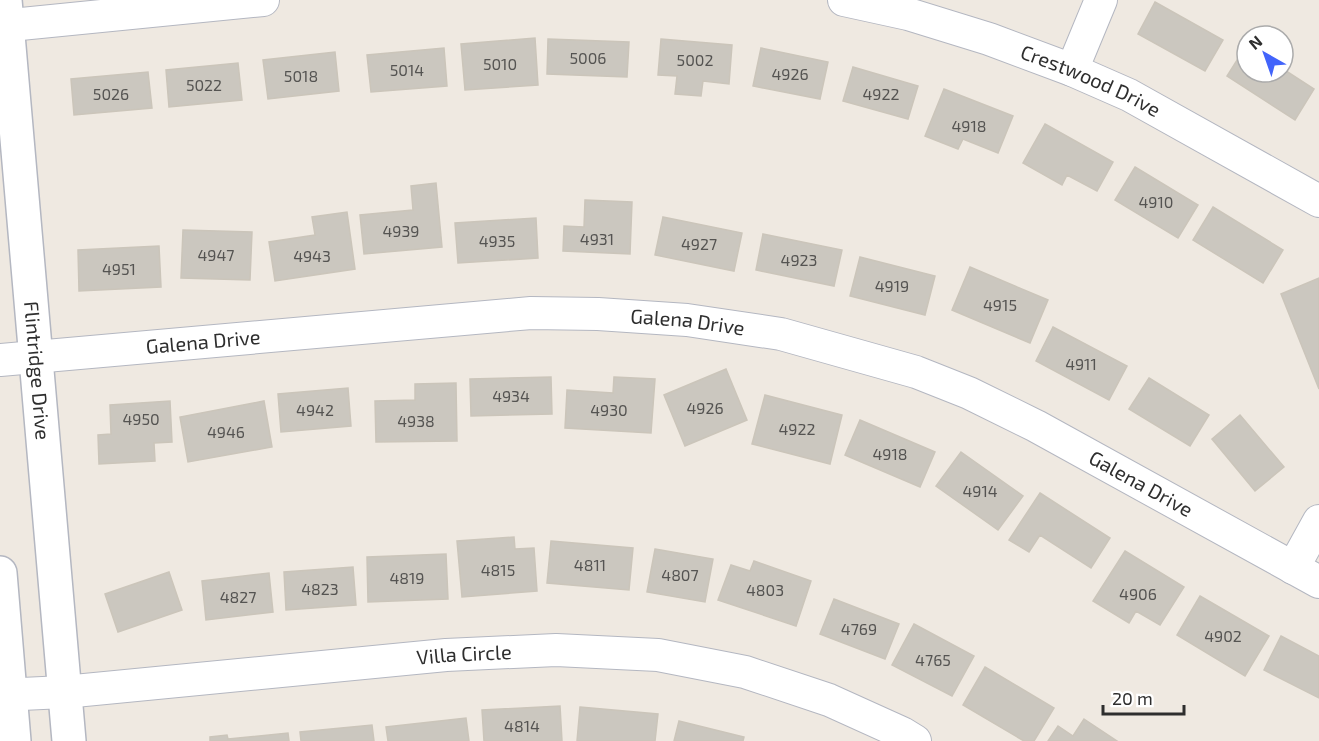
<svg xmlns="http://www.w3.org/2000/svg" width="1319" height="741" font-family="'Exo 2',sans-serif">
<style>
.building{fill:#cbc7bf;stroke:#cbc5ba;stroke-width:1.5}
.lines{fill:none;stroke-linecap:round;stroke-linejoin:round}
.street-casing{stroke:#b4b7c1;stroke-width:34}
.secondary-casing{stroke:#b4b7c1;stroke-width:36}
.street{stroke:#fff;stroke-width:32}
.secondary{stroke:#fff;stroke-width:33}
.labels{text-anchor:middle;stroke-width:4.5;stroke-linejoin:round;paint-order:stroke}
.number-label{font-size:16px;fill:#555452}
.street-label{font-size:20px;fill:#2e2e2e;stroke:#fff}
</style>
<rect width="100%" height="100%" fill="#efe9e1"/>
<path class="building" d="M1155,2L1223,40L1205,71L1138,34Z
M535,38L538,85L465,90L461,44Z
M548,39L629,42L627,77L547,74Z
M661,39L732,45L729,84L703,81L701,96L675,94L677,76L658,75Z
M1246,46L1247,72H1283V69L1314,89L1295,120L1227,76Z
M444,48L447,86L371,92L367,55Z
M761,48L828,62L820,99L753,86Z
M335,52L339,91L268,99L263,60Z
M238,63L242,100L169,107L166,70Z
M853,67L918,86L908,119L843,101Z
M148,72L152,108L74,115L71,79Z
M944,89L1013,116L998,153L963,139L958,149L925,136Z
M1045,124L1113,162L1097,191L1067,175L1062,185L1023,163Z
M1135,167L1198,205L1178,238L1115,200Z
M436,183L442,247L364,254L360,215L413,210L411,186Z
M585,200L632,202L630,254L563,251L564,226L584,227Z
M1213,207L1283,250L1263,283L1193,240Z
M347,212L355,269L275,281L269,242L315,235L312,217Z
M663,217L742,233L734,271L655,255Z
M536,218L538,258L458,263L455,223Z
M183,230L252,232L250,280L181,278Z
M763,234L842,250L834,286L756,270Z
M159,246L161,287L79,291L78,250Z
M860,257L935,276L925,315L850,296Z
M970,267L1048,300L1030,343L952,310Z
M1319,278V389L1281,294Z
M1053,327L1127,366L1109,400L1036,361Z
M726,369L747,420L685,446L664,395Z
M551,377L552,414L471,416L470,379Z
M614,377L655,379L651,433L565,428L567,390L613,393Z
M1149,378L1209,415L1190,446L1129,409Z
M456,383L457,441L376,442L375,401L415,400V384Z
M348,388L351,426L281,432L278,394Z
M765,395L842,415L830,464L752,444Z
M170,401L172,442L154,443L155,461L99,464L98,435L111,434L110,405Z
M264,401L272,447L188,462L180,417Z
M1240,415L1284,467L1255,491L1212,439Z
M860,420L935,452L920,487L845,455Z
M961,452L1023,496L998,530L936,486Z
M1040,493L1110,538L1091,568L1040,535L1029,552L1009,540Z
M514,537L515,549L534,548L537,591L462,597L457,541Z
M551,541L633,548L629,590L547,583Z
M655,549L713,559L705,602L647,592Z
M1125,551L1184,587L1160,625L1136,611L1129,623L1093,601Z
M446,554L448,599L368,602L367,557Z
M754,561L811,581L796,626L718,600L731,565L750,571Z
M353,567L356,605L286,610L284,572Z
M169,572L182,610L118,632L105,594Z
M269,573L273,612L206,620L202,581Z
M1200,596L1269,636L1245,676L1177,635Z
M834,599L899,624L885,659L820,634Z
M914,624L974,656L952,696L892,665Z
M1281,636L1319,656V698L1264,670Z
M985,667L1054,708L1034,741H1024L963,705Z
M560,706L562,741H484L482,710Z
M580,707L658,714L655,741H577Z
M466,718L469,741H388L386,727Z
M1084,719L1117,741H1048L1058,726L1073,736Z
M679,721L744,737L743,741H674Z
M372,725L374,741H301L300,732Z
M288,733L289,741H210V737L227,735L228,739Z"/>
<g class="lines">
<g class="street-casing">
<g id="street">
<path id="s1" d="M844,0L908,14L989,39L1072,70L1129,95L1319,201"/>
<path d="M0,26L263,0"/>
<path d="M1072,70L1101,0"/>
<path id="s2" d="M0,360L531,313L598,314L687,320L781,334L916,372L969,393L1036,426L1319,582"/>
<path d="M1293,568L1319,521"/>
<path id="s3" d="M0,695L64,692L446,655L556,650L658,655L745,672L829,700L902,733L915,741"/>
</g>
</g>
<g class="secondary-casing">
<g id="secondary">
<path id="s4" d="M5,0L69,741"/>
<path d="M0,573L14,741"/>
</g>
</g>
<use href="#street" class="street"/>
<use href="#secondary" class="secondary"/>
</g>
<g class="labels">
<g class="number-label">
<text x="588" y="64">5006</text>
<text x="695" y="66">5002</text>
<text x="500" y="70">5010</text>
<text x="407" y="76">5014</text>
<text x="790" y="80">4926</text>
<text x="301" y="82">5018</text>
<text x="204" y="91">5022</text>
<text x="111" y="100">5026</text>
<text x="881" y="100">4922</text>
<text x="969" y="132">4918</text>
<text x="1156" y="208">4910</text>
<text x="401" y="237">4939</text>
<text x="597" y="245">4931</text>
<text x="497" y="247">4935</text>
<text x="699" y="250">4927</text>
<text x="216" y="261">4947</text>
<text x="312" y="262">4943</text>
<text x="799" y="266">4923</text>
<text x="119" y="275">4951</text>
<text x="892" y="292">4919</text>
<text x="1000" y="311">4915</text>
<text x="1081" y="370">4911</text>
<text x="511" y="402">4934</text>
<text x="705" y="414">4926</text>
<text x="315" y="416">4942</text>
<text x="609" y="416">4930</text>
<text x="141" y="425">4950</text>
<text x="416" y="427">4938</text>
<text x="797" y="435">4922</text>
<text x="226" y="438">4946</text>
<text x="890" y="460">4918</text>
<text x="980" y="497">4914</text>
<text x="590" y="571">4811</text>
<text x="498" y="576">4815</text>
<text x="680" y="581">4807</text>
<text x="407" y="584">4819</text>
<text x="320" y="595">4823</text>
<text x="765" y="596">4803</text>
<text x="1138" y="600">4906</text>
<text x="238" y="603">4827</text>
<text x="859" y="635">4769</text>
<text x="1223" y="642">4902</text>
<text x="933" y="666">4765</text>
<text x="522" y="732">4814</text>
</g>
<g class="street-label">
<text dy="7" stroke="none"><textPath href="#s1" startOffset="260">Crestwood Drive</textPath></text>
<text dy="7" stroke="none"><textPath href="#s2" startOffset="690">Galena Drive</textPath></text>
<text dy="7" stroke="none"><textPath href="#s2" startOffset="204">Galena Drive</textPath></text>
<text dy="7" stroke="none"><textPath href="#s4" startOffset="372">Flintridge Drive</textPath></text>
<text dy="7" stroke="none"><textPath href="#s2" startOffset="1176">Galena Drive</textPath></text>
<text dy="7" stroke="none"><textPath href="#s3" startOffset="466">Villa Circle</textPath></text>
</g>
</g>
<g transform="translate(1265 54) rotate(320)"><circle r="28" fill="#ffffff" stroke="#ababab" stroke-width="1.5"/>
<path d="M0-4.5L10 22L0 15L-10 22Z" fill="#4264fb"/>
<text y="-9" font-size="16" font-weight="bold" text-anchor="middle" fill="#2e2e2e">N</text>
</g>
<path d="M1103 705v9h81v-9" fill="none" stroke="#2e2e2e" stroke-width="3"/>
<text x="1112" y="705" font-size="18" fill="#2e2e2e" stroke="#ffffff" stroke-width="4.5" paint-order="stroke">20 m</text>
</svg>
